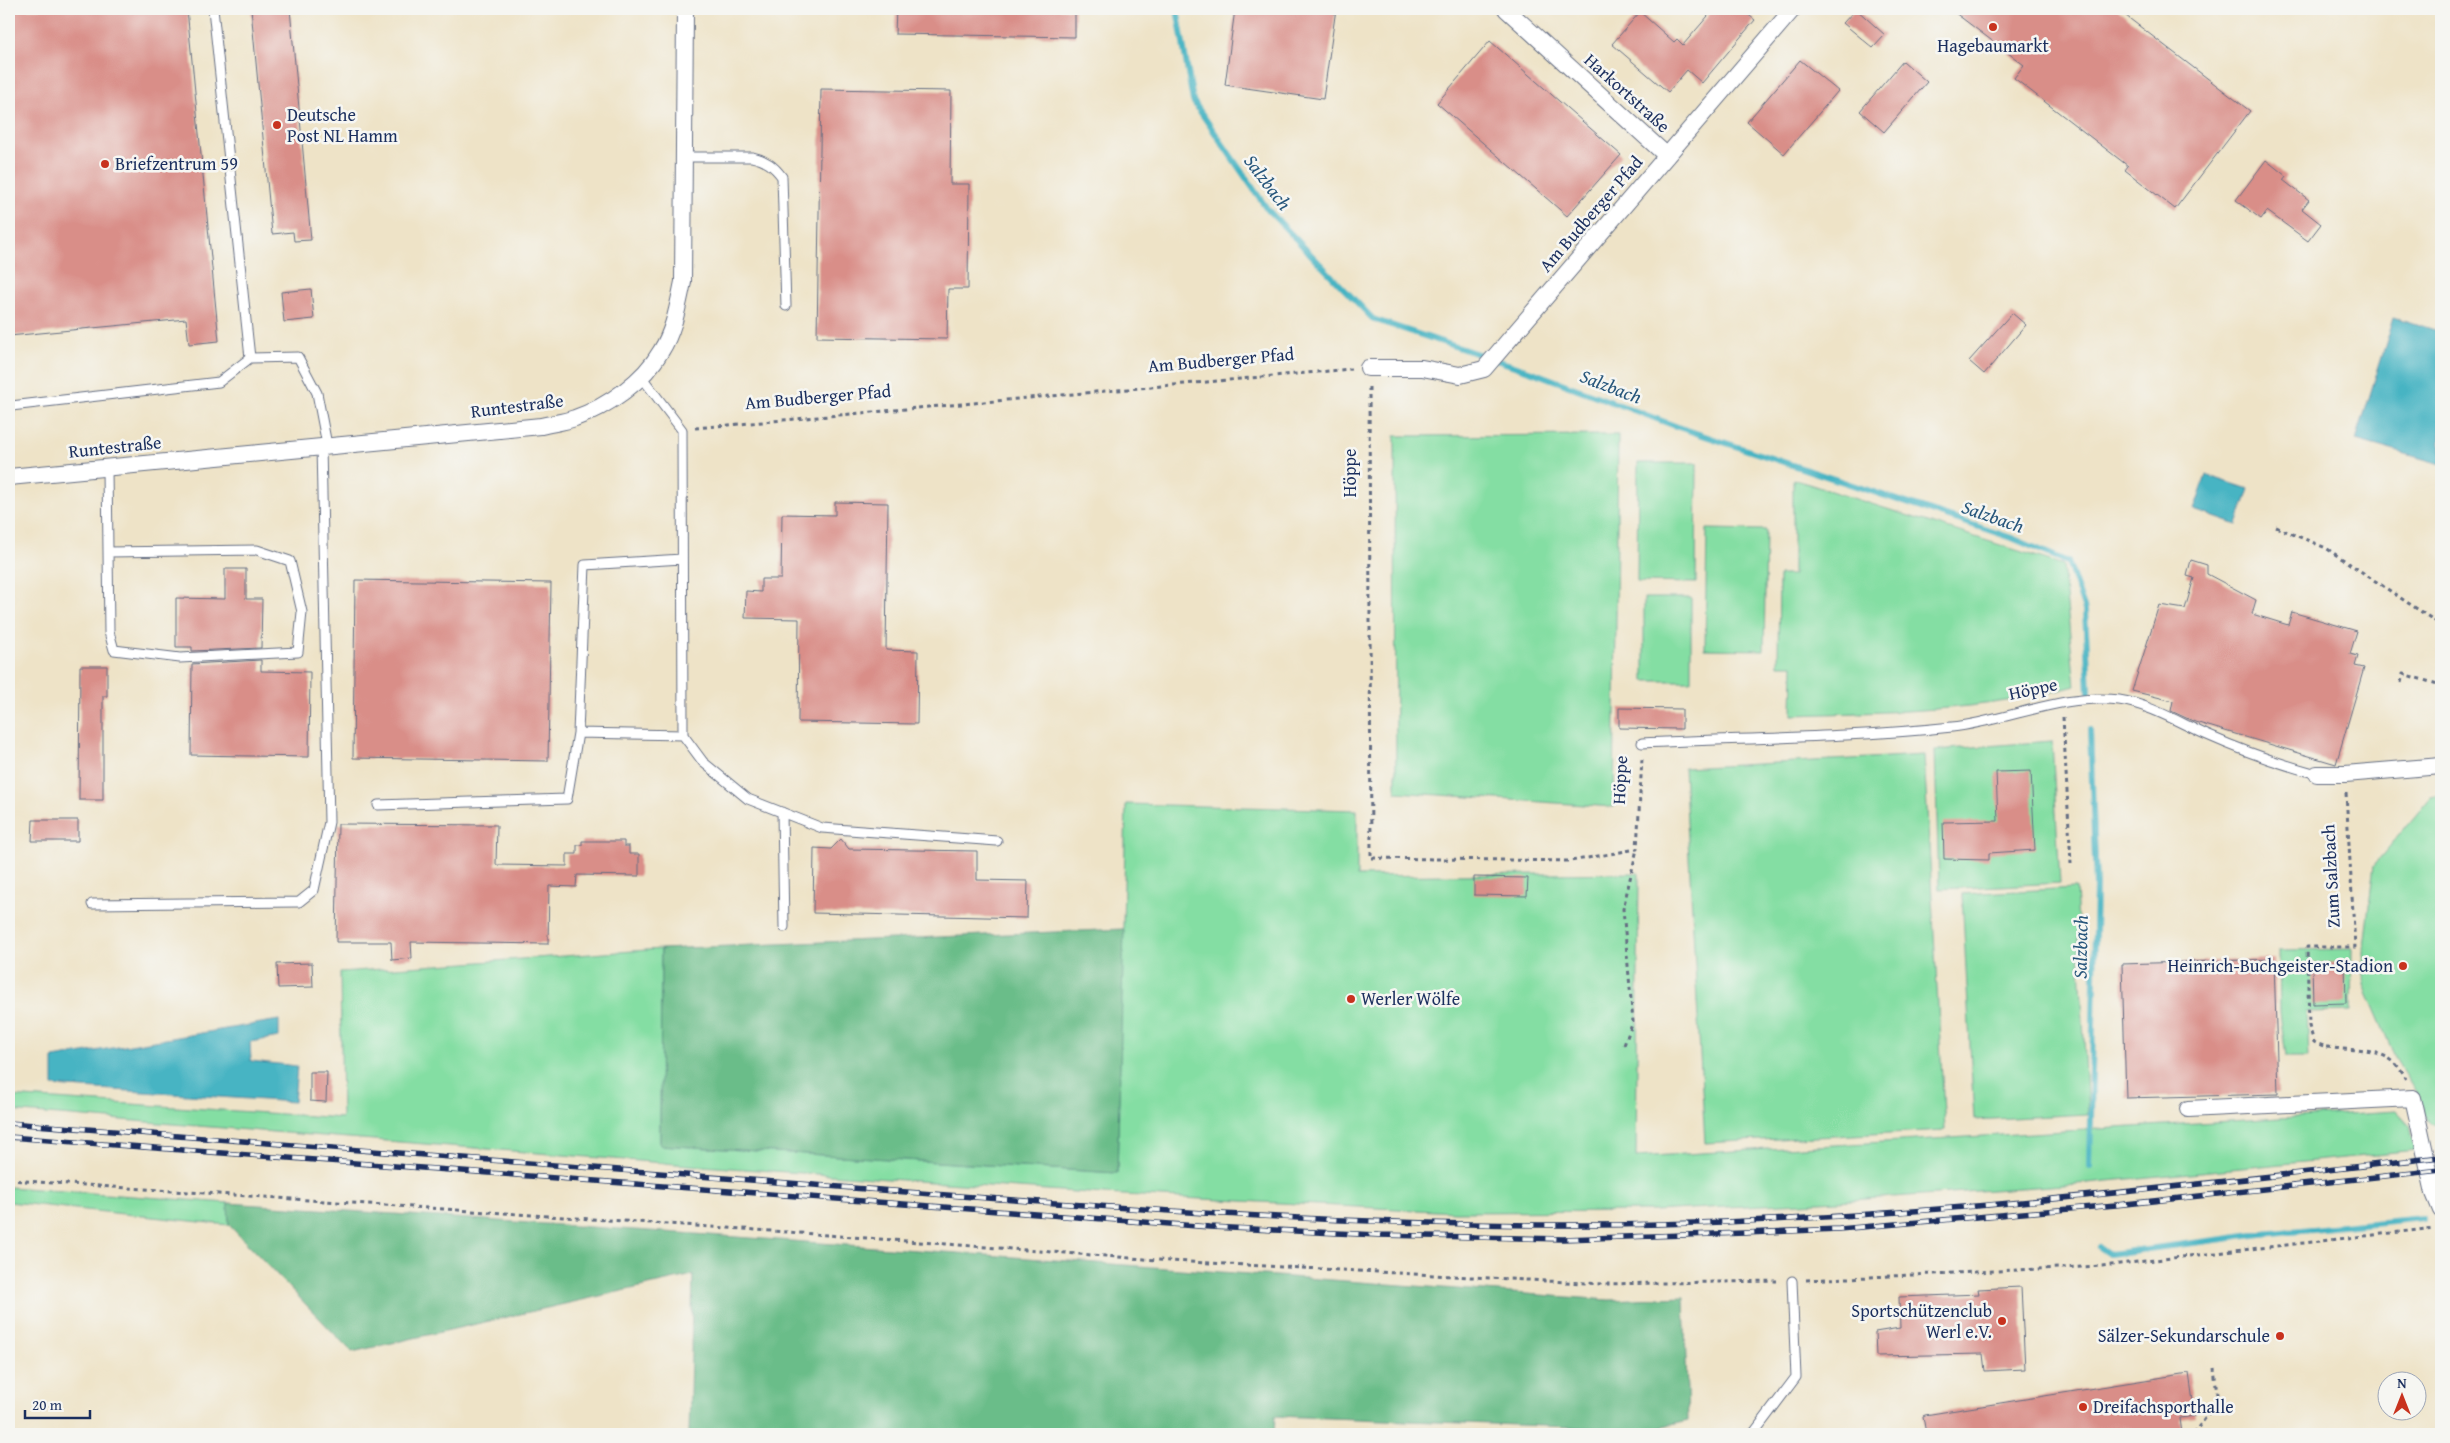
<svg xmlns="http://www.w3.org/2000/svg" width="2450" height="1443" font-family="'Gentium Book Plus',serif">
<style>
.green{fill:#84dea3;stroke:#508680}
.forest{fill:#6bbd89;stroke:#437674}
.water{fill:#47b4c3;stroke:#317290}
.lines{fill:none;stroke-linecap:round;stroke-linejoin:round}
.stream{stroke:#47b4c3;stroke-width:6}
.building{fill:#d98e88}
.service-casing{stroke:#656e83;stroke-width:11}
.minor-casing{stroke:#656e83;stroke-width:18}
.path{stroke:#656e83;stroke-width:3;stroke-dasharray:4 4;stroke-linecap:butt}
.service{stroke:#fff;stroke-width:9}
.minor{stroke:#fff;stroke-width:16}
.rail-casing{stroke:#1b2f5e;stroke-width:5.5}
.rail{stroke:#f6f6f2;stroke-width:4;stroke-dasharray:11;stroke-linecap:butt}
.poi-dot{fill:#c8321e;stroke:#f6f6f2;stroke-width:2}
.labels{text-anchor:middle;stroke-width:5;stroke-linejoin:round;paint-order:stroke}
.poi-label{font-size:18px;fill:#1b2f5e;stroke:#f6f6f2;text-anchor:start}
.street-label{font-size:18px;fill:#1b2f5e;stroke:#f6f6f2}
.water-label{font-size:19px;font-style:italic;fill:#28577c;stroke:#f6f6f2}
</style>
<rect width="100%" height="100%" fill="#f6f6f2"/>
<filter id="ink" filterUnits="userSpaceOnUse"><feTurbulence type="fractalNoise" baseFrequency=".02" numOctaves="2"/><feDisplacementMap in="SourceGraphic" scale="10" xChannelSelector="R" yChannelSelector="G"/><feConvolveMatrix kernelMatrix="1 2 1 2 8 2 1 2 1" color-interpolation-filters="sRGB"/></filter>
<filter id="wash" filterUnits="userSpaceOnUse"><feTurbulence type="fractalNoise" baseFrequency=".0096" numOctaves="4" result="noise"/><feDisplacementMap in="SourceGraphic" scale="20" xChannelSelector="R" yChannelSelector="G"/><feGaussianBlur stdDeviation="1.12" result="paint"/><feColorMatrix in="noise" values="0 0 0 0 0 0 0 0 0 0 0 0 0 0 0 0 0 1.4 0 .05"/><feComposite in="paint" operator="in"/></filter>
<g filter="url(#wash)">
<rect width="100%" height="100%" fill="#eee3c7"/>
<path class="green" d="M1618,435L1614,807L1396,792L1395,436Z
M1638,463H1697L1696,583L1637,582Z
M1793,479L2063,565L2075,686C1984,712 1886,712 1792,715L1793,665H1778L1779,575H1793Z
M1707,529L1766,530L1764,650L1705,649Z
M1644,598H1691V681H1644Z
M2052,741L2060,883L1939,889L1935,750Z
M1924,755L1945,1130L1705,1143L1684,768Z
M2441,795V1128L2430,1123L2416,1092L2395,1057L2364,985V946L2374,865L2431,797Z
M1126,804L1357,810V876L1639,873L1636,1157L2396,1111L2410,1126L2416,1151L2077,1184L1837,1201L1653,1211L1455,1212L1104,1194L701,1166L9,1111V1096L342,1118L340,972L661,949L660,1145L1117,1173Z
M2076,888L2088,1114L1974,1120L1962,894Z
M2352,949L2351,1011L2306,1012L2308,1057H2286L2280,1012L2279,950Z
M9,1187L228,1203L229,1225L9,1202Z"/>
<path class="forest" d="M1124,929L1117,1173L660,1145L661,949Z
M228,1203L695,1234L1609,1300L1684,1297L1688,1421L1651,1430L1275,1416L1274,1434H689L693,1275L352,1352L229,1225Z"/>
<path class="water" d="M2394,317L2441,332V391L2439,401L2441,403V464L2356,440Z
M2206,475L2249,489L2237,525L2194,510Z
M279,1020V1037L250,1042L251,1061L297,1066L294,1102L53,1086V1058Z"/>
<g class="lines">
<path class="stream" d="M1177,9L1193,101L1268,210L1373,319L1535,373L1678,427L2012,538L2068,562L2085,610L2089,692
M2090,1166L2096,886L2090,730
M2099,1247L2109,1254L2262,1234L2423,1218"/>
</g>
<g id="blocks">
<path class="building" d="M9,9H187L219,341L189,344L186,319L9,336Z
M251,9H290L311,240L294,241L293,232L272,234Z
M896,9H1075V37L895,34Z
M1235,9H1336L1323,99L1225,85Z
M1714,9H1741L1755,20L1702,83L1687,70L1668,92L1612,44L1640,12L1674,42L1677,39L1683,45Z
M1856,9L1885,35L1873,48L1843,23Z
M1950,9H2117L2250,111L2175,209L2125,170L2128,166L2014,78L2024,65Z
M1490,41L1621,155L1567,216L1437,103Z
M1800,60L1838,91L1784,154L1747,122Z
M1903,61L1927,82L1884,132L1860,111Z
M821,89L951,91L950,184H969L968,289H948L947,339L817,337Z
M2266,160L2286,176L2283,180L2309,200L2302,209L2321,224L2308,241L2267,211L2261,219L2236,200Z
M311,289L314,319L284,322L281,292Z
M2012,313L2026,325L1984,374L1969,361Z
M835,502L888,503L886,650L918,651L917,724L798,722L799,619L745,618L746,591L761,592V579H781L782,514L835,515Z
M2191,560L2207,565V574L2256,600L2252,614L2288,625L2292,612L2357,631L2350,654L2358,656L2355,666L2364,668L2336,764L2195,722L2171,711L2173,701L2132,691L2159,605L2185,609L2194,578L2187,576Z
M225,569H246V599H262L261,648L192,651V647H176V598L225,599Z
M355,580L551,583L548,761L353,758Z
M261,660V671L310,672L309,757L191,755L192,664Z
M80,666H107V696H103V800H79Z
M1619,708L1682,709V729L1619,728Z
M2031,771L2035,850L1989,853V860L1944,859L1943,822L1998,821L1996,772Z
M33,820H78V841H32Z
M338,824L497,825L496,865L567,866V854H577V845H582V841H624V846H629V854H639V876L577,875L576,887L549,886L548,944L411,942L412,958L392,960L391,942H336Z
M841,839L849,849L977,851V880L1028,881L1027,918L813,913L814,848L831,849Z
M1474,877L1528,878L1527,896L1474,895Z
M2274,959L2278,1094L2126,1098L2122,964Z
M2345,962L2346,1003L2313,1004L2312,963Z
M312,963L313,987L278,988L277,964Z
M310,1072H327L326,1102L310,1101Z
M2021,1287L2025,1369L1985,1371L1983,1354L1876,1356L1875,1332L1900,1328L1899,1297L1979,1294L1978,1289Z
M2189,1373L2195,1416L2180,1418L2182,1434H1926L1923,1416L1925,1415Z"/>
</g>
</g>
<g filter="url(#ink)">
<use href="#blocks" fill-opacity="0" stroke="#656e83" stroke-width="1"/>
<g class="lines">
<g class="service-casing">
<path id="service" d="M213,9L250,358
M683,157H752C766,160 774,166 782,177L786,306
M641,376L682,430L683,735L703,762L748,799L822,828L997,841
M9,404L11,406L219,382L250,358L298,357L317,393L327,445
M107,469L109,632L114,650L180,658L298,652L302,612L290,561L257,550L108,552
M682,559L585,565L578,733L683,735
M1642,743C1745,738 1849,738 1952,727C2008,721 2062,693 2119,700C2149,704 2180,723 2207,735C2243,751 2280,764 2317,774
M378,805L567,799L578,733
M782,812L784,927
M92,904L299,902L314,890L329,822L321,446
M1753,1434L1796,1377L1792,1281"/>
</g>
<g class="minor-casing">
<path id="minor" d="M1506,9L1667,156
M1368,368H1422L1460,375L1484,369L1793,9
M9,477L541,426C552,423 565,422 575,418C607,407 644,381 661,351C674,331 678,305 683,282L685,9
M2317,774H2345L2441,766
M2188,1109L2413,1098L2434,1193L2441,1210"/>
</g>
<path class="path" d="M1369,387L1371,858L1571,861L1637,849L1642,758
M695,428L1351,369
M2276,527L2326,548L2441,625
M2401,683L2403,674L2441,685
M2063,717L2071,864
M2346,793L2355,947H2307L2309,1026L2314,1042C2338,1055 2372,1043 2395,1063C2399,1067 2403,1074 2406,1079
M1624,1045L1633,1022L1623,909L1637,849
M9,1180L787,1232L1171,1261L1603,1284L1777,1281
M1806,1280L2102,1266L2435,1228
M2193,1434L2218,1402L2214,1368"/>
<use href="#service" class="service"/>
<use href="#minor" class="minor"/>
<g class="rail-casing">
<path id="rail" d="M9,1123C286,1144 563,1166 840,1187C1080,1205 1321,1225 1562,1225C1856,1226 2150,1190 2441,1157
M9,1137L1210,1227L1378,1235L1563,1239L1745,1233L1839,1229L2116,1205L2441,1170"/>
</g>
<use href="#rail" class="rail"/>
</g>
</g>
<g class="poi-dot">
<circle cx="1993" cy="27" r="5"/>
<circle cx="277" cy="125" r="5"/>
<circle cx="105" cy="164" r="5"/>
<circle cx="2403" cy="966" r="5"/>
<circle cx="1351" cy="999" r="5"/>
<circle cx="2002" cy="1321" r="5"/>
<circle cx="2280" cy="1336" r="5"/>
<circle cx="2083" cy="1407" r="5"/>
</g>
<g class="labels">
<g class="poi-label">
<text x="1993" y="52" text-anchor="middle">Hagebaumarkt</text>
<text x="287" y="121">Deutsche<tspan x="287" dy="21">Post NL Hamm</tspan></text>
<text x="115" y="170">Briefzentrum 59</text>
<text x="2393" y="972" text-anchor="end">Heinrich-Buchgeister-Stadion</text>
<text x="1361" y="1005">Werler Wölfe</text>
<text x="1992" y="1317" text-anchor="end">Sportschützenclub<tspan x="1992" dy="21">Werl e.V.</tspan></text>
<text x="2270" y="1342" text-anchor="end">Sälzer-Sekundarschule</text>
<text x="2093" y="1413">Dreifachsporthalle</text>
</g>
<g class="street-label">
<text transform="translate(1627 93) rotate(42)" y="6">Harkortstraße</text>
<text transform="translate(1591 214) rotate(-49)" y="6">Am Budberger Pfad</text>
<text transform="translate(1221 360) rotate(-5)" y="6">Am Budberger Pfad</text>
<text transform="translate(818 397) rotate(-5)" y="6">Am Budberger Pfad</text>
<text transform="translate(517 406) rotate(-7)" y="6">Runtestraße</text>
<text transform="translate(115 447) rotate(-6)" y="6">Runtestraße</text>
<text transform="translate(1350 473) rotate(-90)" y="6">Höppe</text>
<text transform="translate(2033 689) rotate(-12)" y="6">Höppe</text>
<text transform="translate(1620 780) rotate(-87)" y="6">Höppe</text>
<text transform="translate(2331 876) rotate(-93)" y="6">Zum Salzbach</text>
</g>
<g class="water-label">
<text transform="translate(1268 182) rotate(53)" y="7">Salzbach</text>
<text transform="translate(1611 386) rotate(21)" y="7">Salzbach</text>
<text transform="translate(1993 516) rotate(19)" y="7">Salzbach</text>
<text transform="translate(2080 947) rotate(-89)" y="7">Salzbach</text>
</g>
</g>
<rect width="2450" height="1443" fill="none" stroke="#f6f6f2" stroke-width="30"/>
<g transform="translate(2402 1396)"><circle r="24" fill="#f6f6f2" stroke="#9ea6b7"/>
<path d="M0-4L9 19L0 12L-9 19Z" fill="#c8321e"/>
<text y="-8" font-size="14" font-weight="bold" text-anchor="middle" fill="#1b2f5e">N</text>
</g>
<path d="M25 1410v8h65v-8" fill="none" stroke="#1b2f5e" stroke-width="2.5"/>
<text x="32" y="1410" font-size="15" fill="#1b2f5e" stroke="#f6f6f2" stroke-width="4" paint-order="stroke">20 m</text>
</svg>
